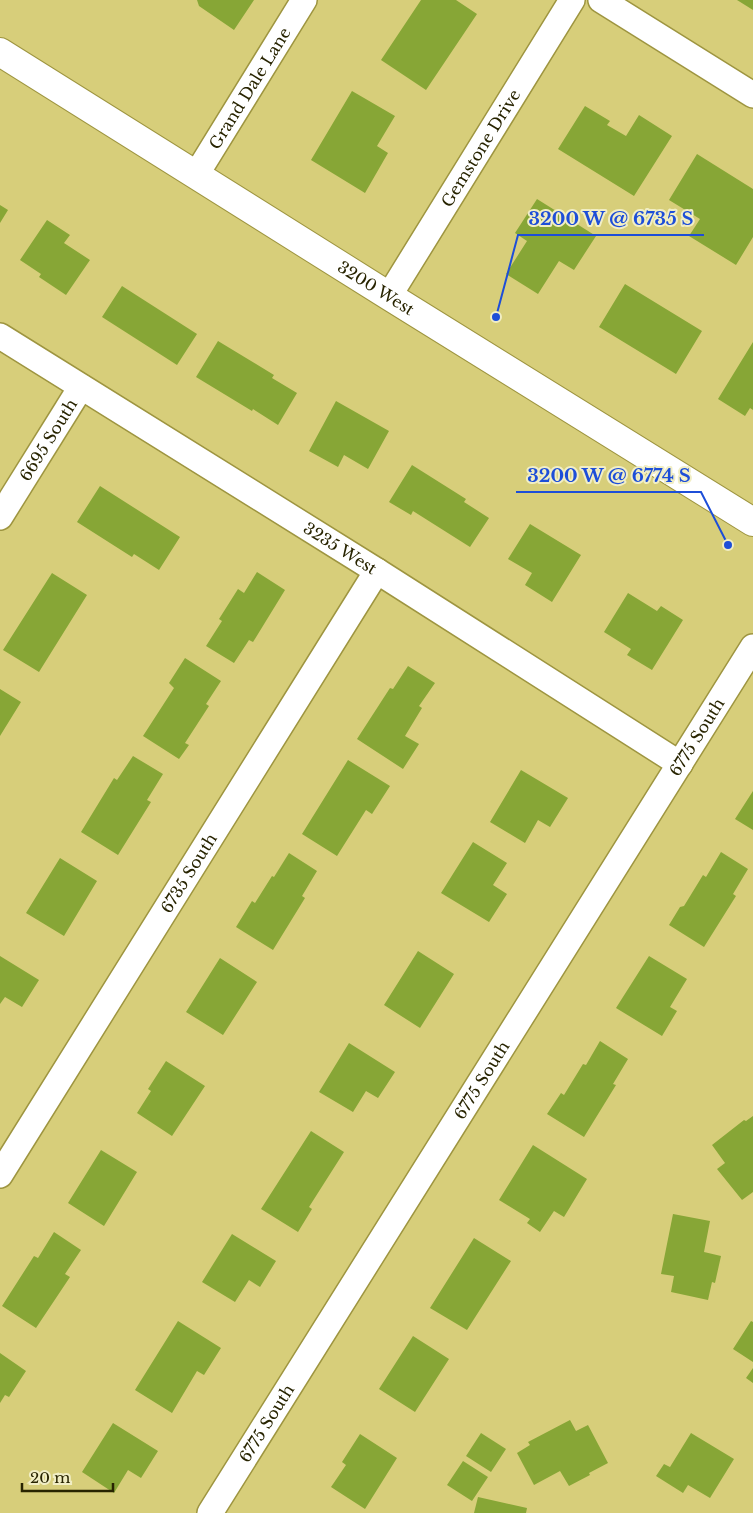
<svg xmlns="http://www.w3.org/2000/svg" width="753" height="1513" font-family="'Libre Baskerville',serif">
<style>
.building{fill:#87a636}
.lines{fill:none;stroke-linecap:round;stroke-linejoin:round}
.minor-casing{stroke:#9e9540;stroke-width:28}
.tertiary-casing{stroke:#9e9540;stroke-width:30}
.minor{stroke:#fff;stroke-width:25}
.tertiary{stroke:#fff;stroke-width:28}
.labels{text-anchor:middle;stroke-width:4;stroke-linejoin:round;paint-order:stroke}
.street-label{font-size:16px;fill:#282401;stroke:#f1eec5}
.leader{fill:none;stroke:#1d4ed8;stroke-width:2}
.callout-dot{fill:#1d4ed8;stroke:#f1eec5;stroke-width:2}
.callout-label{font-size:18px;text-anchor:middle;font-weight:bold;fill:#1d4ed8;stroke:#f1eec5;stroke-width:4;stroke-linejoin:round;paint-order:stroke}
</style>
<rect width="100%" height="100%" fill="#d7ce7a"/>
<path class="building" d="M197,0H254L234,30L199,6Z
M421,0H456L477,14L426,90L381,60Z
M737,0H753V10Z
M352,91L395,116L377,146L388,153L365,193L311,160Z
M585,106L610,121L607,125L626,136L639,115L672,136L634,196L558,149Z
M697,154L753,189V237L736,265L689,236L700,219L669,200Z
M537,199L596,236L574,270L559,261L538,294L506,274L527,241L515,233Z
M0,205L8,210L0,223Z
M47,220L70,235L64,243L90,260L66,295L39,277L41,274L20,260Z
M625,284L702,331L676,374L599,327Z
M122,286L197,334L177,365L102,317Z
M218,341L274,375L272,378L297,393L278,425L253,409L252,411L196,377Z
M753,342V410L750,408L745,416L718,399Z
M336,401L389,431L368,469L344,455L338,467L309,451Z
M412,465L466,499L464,502L489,518L470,547L413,511L411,515L389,502Z
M100,486L180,537L159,570L134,554L132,557L77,522Z
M530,524L581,555L552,602L525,585L532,573L508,559Z
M257,572L285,590L253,642L249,640L234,663L206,646L222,621L219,619L238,589L244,593Z
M52,573L87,595L39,672L3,650Z
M628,593L657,611L661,606L683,620L652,670L627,655L631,649L604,632Z
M185,658L221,681L206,704L209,706L185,743L189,745L179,759L143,736L174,688L169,683Z
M408,666L435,683L419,706L422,708L405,736L419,744L403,769L357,739L390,688L393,689Z
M0,689L21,702L0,736Z
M133,756L163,774L147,800L151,802L118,855L81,832L114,778L117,780Z
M348,760L390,786L372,814L366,810L337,856L302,834Z
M521,770L568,798L550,827L538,820L525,843L490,822Z
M753,791V830L735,819Z
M473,842L507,863L493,885L507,894L489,922L441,893Z
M721,852L748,869L733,894L736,896L704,947L669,925L680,907L684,906L703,875L706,877Z
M289,853L317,871L302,896L305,898L273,950L236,927L252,901L255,903L272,876L274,877Z
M60,858L97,881L64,936L26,913Z
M418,951L454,974L420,1028L384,1005Z
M0,956L39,980L22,1007L5,997L0,1004Z
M649,956L687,979L670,1007L677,1011L662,1036L616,1008Z
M220,958L257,982L223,1035L186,1012Z
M600,1041L628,1059L613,1084L616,1085L584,1137L547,1114L561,1093L564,1095L583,1064L586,1065Z
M349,1043L395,1072L378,1098L366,1091L353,1112L319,1092Z
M166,1061L205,1086L172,1136L137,1113L151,1091L148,1089Z
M753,1116V1192L742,1200L717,1169L725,1163L712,1145L744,1120L746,1121Z
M311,1131L344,1152L309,1207L312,1209L298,1232L261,1209Z
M533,1145L587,1179L564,1217L554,1211L540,1232L527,1223L530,1219L499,1200Z
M101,1150L137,1172L104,1226L68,1203Z
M673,1214L710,1221L704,1252L721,1256L715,1283L712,1282L708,1300L671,1292L674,1276L661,1274Z
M54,1232L81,1250L65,1274L70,1277L36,1328L2,1306L34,1256L38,1258Z
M232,1234L276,1261L260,1287L249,1280L235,1302L202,1282Z
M474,1238L511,1261L467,1330L430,1308Z
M178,1321L221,1348L204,1375L197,1371L172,1413L135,1390Z
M751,1321L753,1322V1362L733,1349Z
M413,1336L449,1359L415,1412L379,1389Z
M0,1353L26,1371L9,1397L5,1395L0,1403Z
M753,1368V1383L746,1378Z
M570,1420L576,1431L588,1425L608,1463L589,1473L590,1475L569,1486L560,1471L534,1485L517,1453L530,1445L528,1442Z
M113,1423L158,1451L141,1478L128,1470L114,1493L82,1472Z
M481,1433L506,1449L491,1472L466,1456Z
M691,1433L734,1459L710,1498L688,1485L683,1493L656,1476L664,1464L670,1467Z
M360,1434L397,1458L365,1509L331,1487L346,1465L342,1462Z
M463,1461L488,1477L472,1501L447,1485Z
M478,1497L527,1508L526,1513H474Z"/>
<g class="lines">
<g class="minor-casing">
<g id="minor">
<path d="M601,0L753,95"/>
<path id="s1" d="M196,175L304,0"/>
<path id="s2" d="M389,296L572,0"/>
<path id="s3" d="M0,336L377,571L680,764"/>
<path id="s4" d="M0,517L81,387"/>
<path id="s5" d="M0,1175L377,571"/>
<path id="s6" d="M210,1513L753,647"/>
</g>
</g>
<g class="tertiary-casing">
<g id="tertiary">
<path id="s7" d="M0,52L389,296L753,522"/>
</g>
</g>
<use href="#minor" class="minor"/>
<use href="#tertiary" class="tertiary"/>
</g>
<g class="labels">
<g class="street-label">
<text dy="6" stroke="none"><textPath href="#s1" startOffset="102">Grand Dale Lane</textPath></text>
<text dy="6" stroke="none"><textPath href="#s2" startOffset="174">Gemstone Drive</textPath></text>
<text dy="6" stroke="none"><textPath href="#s7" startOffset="444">3200 West</textPath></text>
<text dy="6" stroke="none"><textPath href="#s4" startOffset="91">6695 South</textPath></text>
<text dy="6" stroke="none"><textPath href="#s3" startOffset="401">3235 West</textPath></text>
<text dy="6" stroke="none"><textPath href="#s6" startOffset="916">6775 South</textPath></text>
<text dy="6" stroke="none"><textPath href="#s5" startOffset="356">6735 South</textPath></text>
<text dy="6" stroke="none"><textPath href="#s6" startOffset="511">6775 South</textPath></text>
<text dy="6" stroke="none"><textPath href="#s6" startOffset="106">6775 South</textPath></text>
</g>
</g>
<path class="leader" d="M496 317L518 235H704M728 545L701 492H516"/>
<g class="callout-dot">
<circle cx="496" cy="317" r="5"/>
<circle cx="728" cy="545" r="5"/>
</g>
<g class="callout-label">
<text x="611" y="225">3200 W @ 6735 S</text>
<text x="609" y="482">3200 W @ 6774 S</text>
</g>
<path d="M22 1483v8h91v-8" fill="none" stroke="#282401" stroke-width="2.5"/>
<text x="30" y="1483" font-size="15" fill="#282401" stroke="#f1eec5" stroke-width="4" paint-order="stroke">20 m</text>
</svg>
